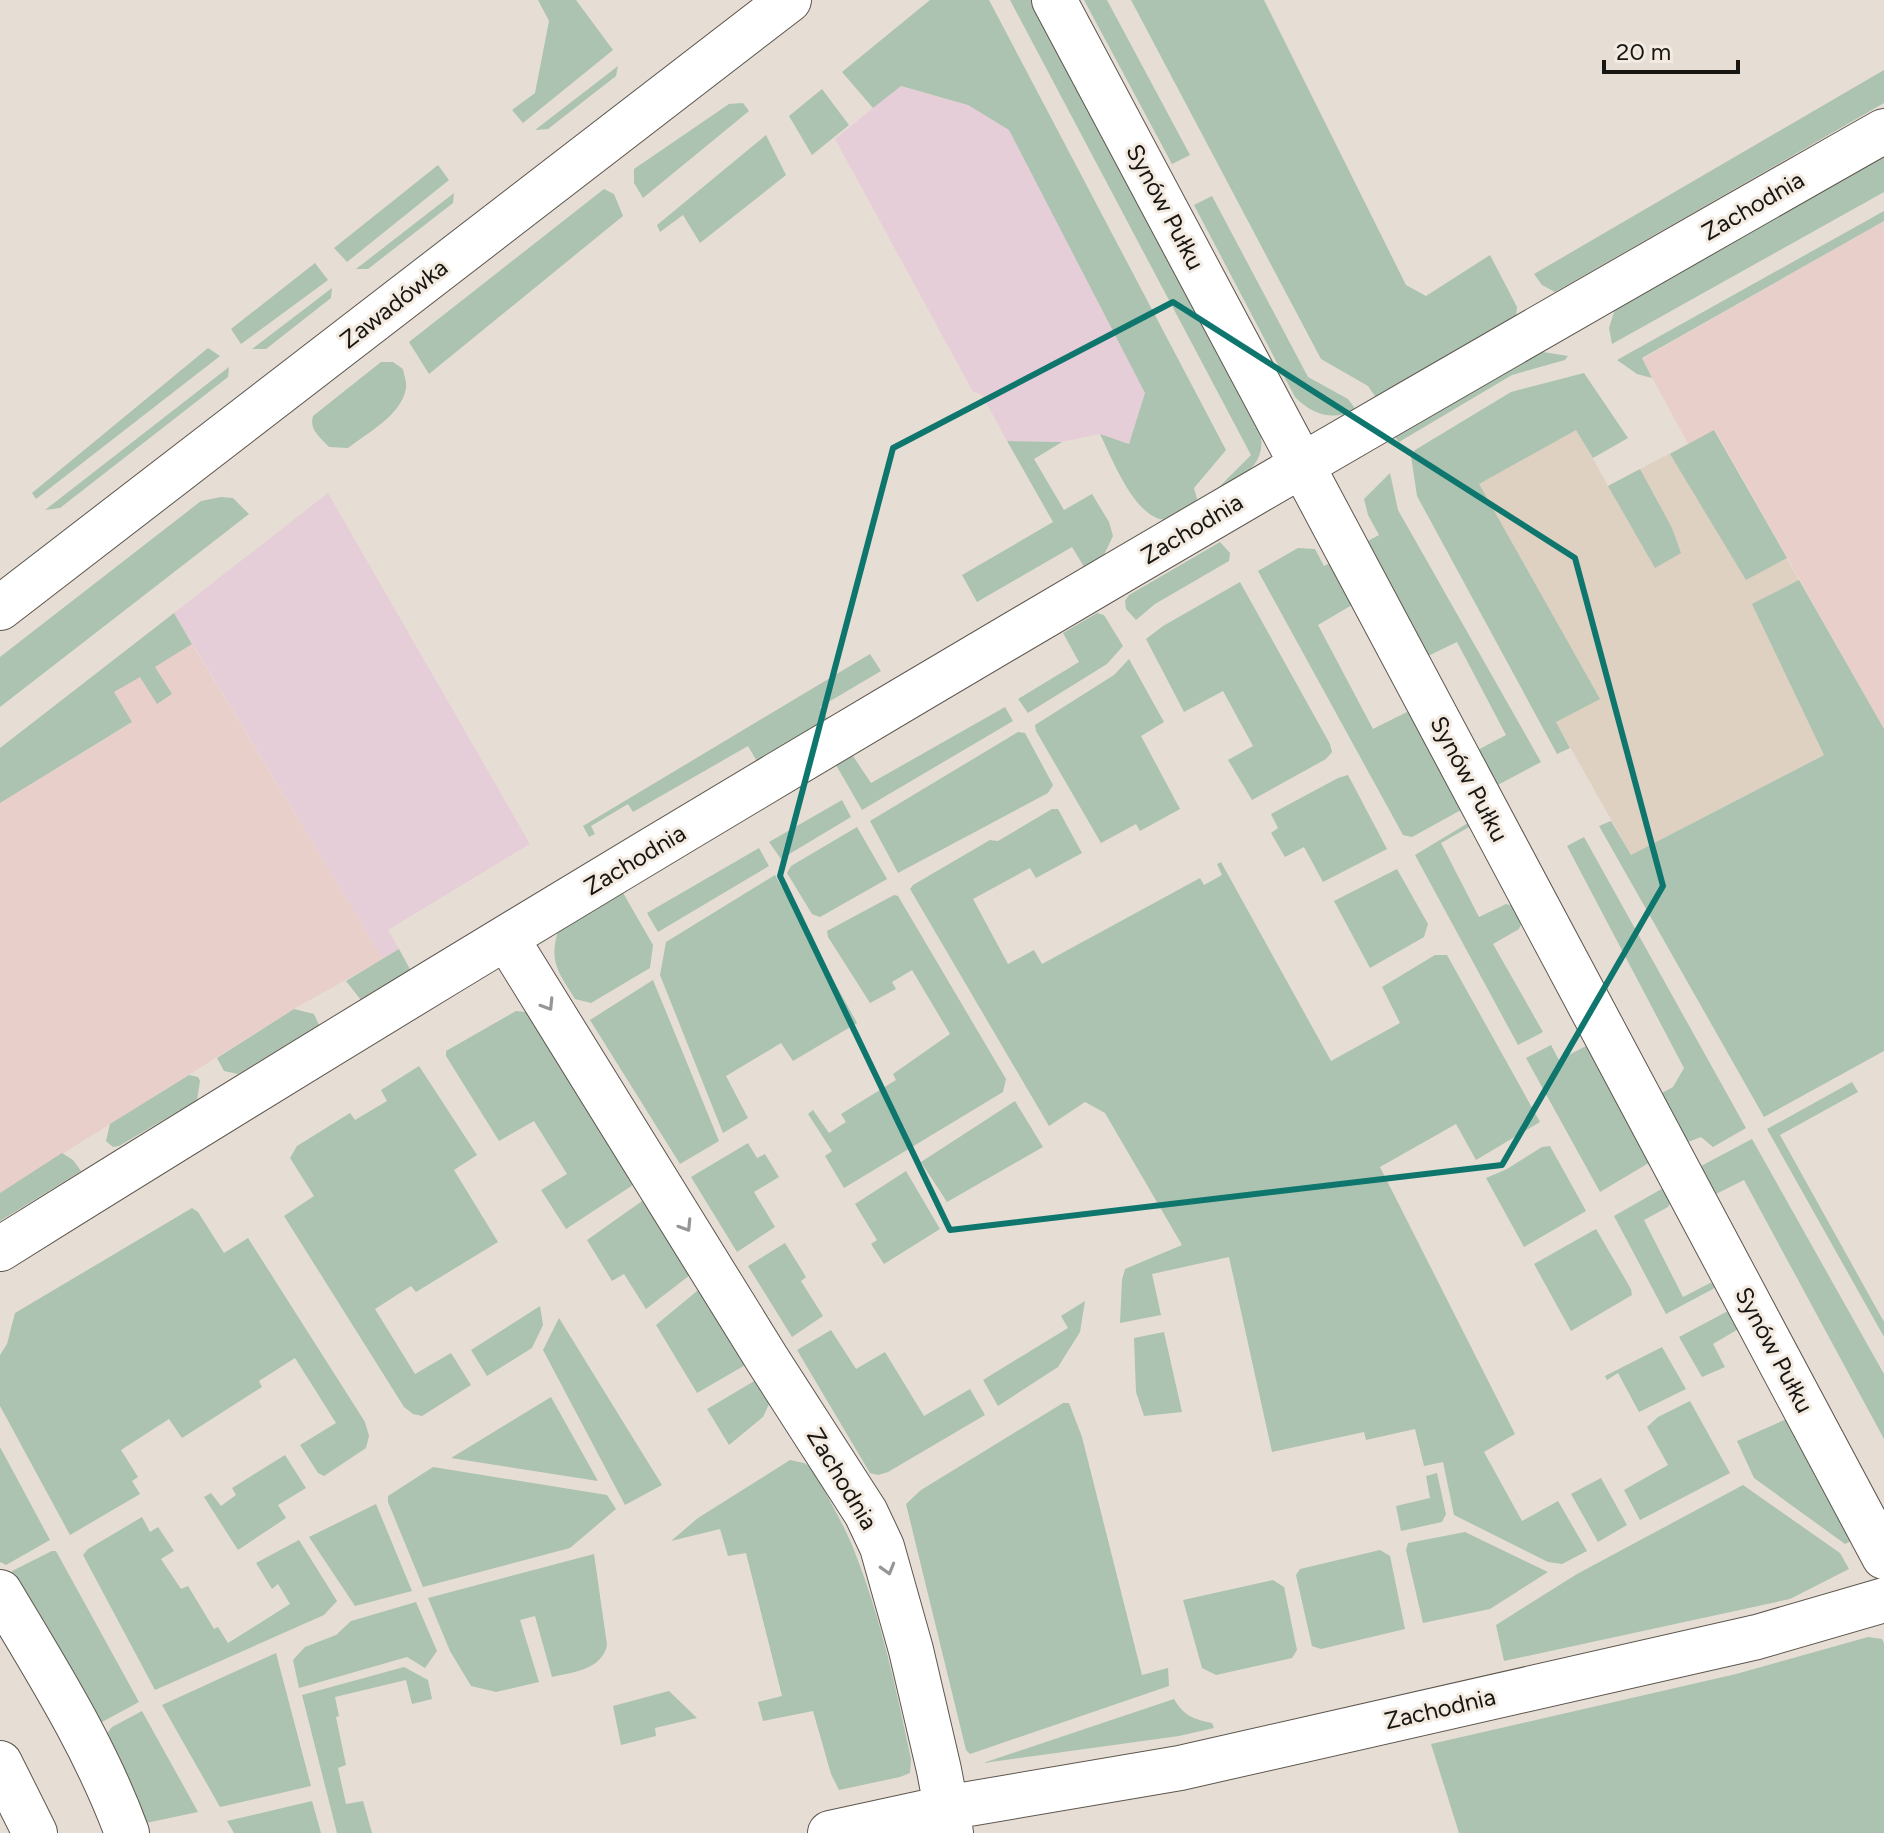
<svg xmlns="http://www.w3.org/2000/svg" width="1884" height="1833" font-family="Figtree,sans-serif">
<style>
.commercial{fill:#e6ced8}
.industrial{fill:#e9cfca}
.built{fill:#ded1c1}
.green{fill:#abc3b0}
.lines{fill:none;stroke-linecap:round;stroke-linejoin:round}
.street-casing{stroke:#5d564e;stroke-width:46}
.secondary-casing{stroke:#5d564e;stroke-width:46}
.street{stroke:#fff;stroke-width:44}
.secondary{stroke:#fff;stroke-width:44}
.oneway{stroke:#979694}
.marked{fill:none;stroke:#0f766e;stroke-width:6;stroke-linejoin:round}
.labels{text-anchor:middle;stroke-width:6;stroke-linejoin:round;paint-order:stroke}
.street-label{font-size:24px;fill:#181612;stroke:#f3ebe1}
</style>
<rect width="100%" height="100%" fill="#e6ded4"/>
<path class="commercial" d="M900,86L968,105L1009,130L1145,393L1129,444L1100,434L1062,442L1007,441L982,395L973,392L835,139Z
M328,493L530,844L388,930L399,949L383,959L174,613Z"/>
<path class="industrial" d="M1884,221V729L1715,430L1688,444L1642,359Z
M192,644L383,959L294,1009L0,1193V803L131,723L114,692L140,676L171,694L155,667Z"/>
<path class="built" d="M1557,393L1608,486L1714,430L1881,725L1631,855L1556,722L1469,492Z"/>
<path class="green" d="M538,0H576L613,50L523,123L512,110L535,93L549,21Z
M930,0H989L1226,450L1194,488L1198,502C1191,507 1181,517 1172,519C1138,528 1112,458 1100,434L1129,444L1145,393L1009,130L968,105L901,86L873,108L842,72Z
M1010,0H1032L1261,436C1265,467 1241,477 1217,489L1251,455Z
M1084,0H1107L1190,155L1172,164Z
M1131,0H1264L1406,285L1426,296L1490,255L1517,307L1516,317L1377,399L1368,386L1321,359Z
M618,66L616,76L548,129L535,130Z
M1884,70V103L1555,292L1542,285L1534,274Z
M822,89L849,125L812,155L789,116Z
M743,103L749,111L643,198L634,183V169L729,104Z
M766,135L786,175L700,243L683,215L660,232L657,225Z
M1884,153V192L1612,344L1609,328L1615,309Z
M438,165L449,180L347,262L334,248Z
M604,189L614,194L623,216L429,374L409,342Z
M454,193L453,203L368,269H356Z
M1212,196L1308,377L1348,399L1357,411C1332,420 1314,416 1295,397L1194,205Z
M1884,211V221L1642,358L1652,378L1637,374L1617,360Z
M315,263L328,280L241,344L231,329Z
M332,288L331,298L266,349H252Z
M208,348L220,356L36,499L32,493Z
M1543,352L1568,356L1565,360L1512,375L1399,442L1394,436Z
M393,362L403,369C404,375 407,383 406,388C402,415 367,433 348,448L329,447C320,437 309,430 313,416L381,362Z
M229,367L228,377L60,508L45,510Z
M1584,373L1628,438L1593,458L1576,430L1479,484L1600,699L1556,722L1570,748L1557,754L1417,496L1411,456L1415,450L1511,392Z
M1714,430L1787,558L1746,580L1670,454Z
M1007,441L1062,442L1034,459L1064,510L1092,494L1109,522L1113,536L1101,561L1086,570L1072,547L977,602L962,575L1053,522Z
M1640,469L1672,528L1681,553L1655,568L1608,486Z
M1390,473L1398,510L1541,762L1496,786L1476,751L1506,735L1457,642L1426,657L1366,542L1379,535L1368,515L1364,499Z
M221,497L233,498L249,514L0,707V657L201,501Z
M1220,542L1230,553L1229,561L1155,604L1136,620L1126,609L1125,601L1129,595Z
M1298,548L1315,549L1324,566L1330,563L1352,605L1318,625L1373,729L1407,712L1411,715L1461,810L1412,837L1403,835L1258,571Z
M1799,580L1884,729V1051L1764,1117L1599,826L1611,821L1631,855L1824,755L1752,604Z
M1240,582L1330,744L1332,752L1326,759L1252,800L1228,760L1253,746L1223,691L1184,712L1146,639L1163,626Z
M174,613L192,644L155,667L172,694L157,704L140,677L114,692L132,722L0,803V748Z
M1097,613L1104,615L1123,646L1107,664L1028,713L1018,699L1079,662L1063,633Z
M870,654L881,671L820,707L830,723L759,765L748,746L633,812L628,804L591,826L595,834L589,837L583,826Z
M1129,659L1164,722L1141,736L1180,809L1140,831L1136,824L1101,843L1036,731L1035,725L1114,675Z
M1005,707L1013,721L862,810L836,765L853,756L871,783Z
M1018,732L1025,733L1053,785L1048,793L898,873L870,821Z
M1348,775L1387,849L1323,882L1304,847L1285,857L1271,833L1278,828L1271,814L1338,778Z
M842,800L851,817L781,859L769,842Z
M1052,809H1058L1082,853L1036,878L1030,868L973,899L1008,964L1034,950L1042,964L1200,878L1204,885L1222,875L1217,864L1221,862L1331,1061L1400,1023L1382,987L1435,955H1447L1540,1122L1476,1160L1456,1124L1380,1167L1515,1434L1484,1452L1522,1521L1558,1501L1587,1551L1562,1564L1548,1562L1454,1515L1443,1462L1424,1466L1415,1429L1366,1440L1364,1432L1272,1452L1229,1257L1152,1274L1161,1315L1120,1323L1122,1280L1125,1269L1182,1245L1105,1113L1085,1102L1049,1126L910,889L913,885L990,840L998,841Z
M1468,823L1471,826L1441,843L1479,917L1506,904L1514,906L1522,922L1519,929L1493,944L1543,1032L1518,1045L1415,855Z
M857,827L887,879L820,917L812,914L787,873L791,866Z
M1584,837L1746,1128L1713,1147L1701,1137L1688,1142L1660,1094L1673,1087L1684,1068L1567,846Z
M759,848L769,866L658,932L647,913Z
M1397,869L1428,924L1424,937L1370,968L1334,901Z
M775,875L857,1023L793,1061L781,1043L726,1076L748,1118L723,1133L660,975L666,942Z
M622,891L653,945L650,968L591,1003L575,999C558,972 548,961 559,928Z
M894,895L898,896L1006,1079L1003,1092L844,1188L825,1156L832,1151L808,1114L813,1110L829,1133L846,1122L841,1114L896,1080L893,1074L950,1034L912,970L892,982L896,989L870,1003L828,937L827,931Z
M399,949L411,971L361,1000L346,981Z
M653,980L719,1141L680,1164L590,1020Z
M294,1009L314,1014L319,1025L238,1074L224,1071L217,1058Z
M516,1011L526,1012L633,1185L566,1229L541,1190L567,1174L534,1121L499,1141L446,1056V1051Z
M1551,1045L1559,1060L1586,1046L1591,1050L1652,1161L1600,1192L1526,1058Z
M419,1066L477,1155L454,1170L498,1242L416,1292L411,1286L375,1309L415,1374L451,1353L471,1385L422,1416L413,1414L404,1407L284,1216L314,1196L290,1158L297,1146L350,1113L355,1120L387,1101L381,1090Z
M189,1075L198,1077L200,1081L197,1100L119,1146L113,1147L106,1141L110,1124Z
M1852,1082L1858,1092L1780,1135L1884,1322V1337L1767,1129Z
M1015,1101L1043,1147L947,1202L921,1162Z
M1752,1139L1884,1374V1439L1744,1180L1716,1194L1701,1166Z
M748,1143L757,1158L765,1154L779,1177L754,1192L775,1227L737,1252L691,1177Z
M1550,1146L1586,1211L1524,1247L1486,1178L1507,1169L1542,1147Z
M62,1153L73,1160L81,1171L0,1221V1193Z
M906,1171L940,1229L884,1264L871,1244L877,1240L855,1204Z
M1665,1187L1671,1201L1668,1207L1644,1220L1683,1297L1710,1283L1717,1284L1713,1289L1666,1314L1614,1216Z
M645,1199L690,1275L646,1309L624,1274L612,1281L587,1240Z
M192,1208L198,1212L224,1253L248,1238L365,1422L369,1436L366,1448L324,1476L318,1473L300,1445L336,1423L295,1358L259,1381L262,1387L182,1438L169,1419L121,1450L138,1477L132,1481L140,1494L70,1535L0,1406V1355L7,1344L15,1313Z
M1596,1229L1631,1289L1632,1295L1571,1331L1534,1264Z
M785,1243L806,1277L801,1281L823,1316L792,1337L748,1266Z
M697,1291H704L747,1364L697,1393L656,1325Z
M1085,1301L1080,1332L1058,1367L998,1406L983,1380L1068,1328L1061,1316Z
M540,1306L543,1325L532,1348L487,1376L471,1350Z
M1726,1312L1733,1314L1740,1328L1713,1344L1725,1367L1702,1377L1679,1337Z
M559,1318L662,1485L625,1505L543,1350Z
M831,1330L856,1369L885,1352L924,1416L970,1389L985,1415L888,1472L878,1475L870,1473L797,1350Z
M1164,1332L1182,1412L1144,1416L1136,1392L1134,1338Z
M1662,1347L1686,1389L1639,1412L1618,1373L1607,1380L1605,1376Z
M756,1380L769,1404L763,1417L729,1445L707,1409Z
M551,1397L598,1481L451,1458Z
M1690,1401L1730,1473L1640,1520L1624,1490L1668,1465L1647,1427L1658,1417Z
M1063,1403H1069L1082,1437L1142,1675L1168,1668L1169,1686L970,1754L966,1750L906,1504L921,1490Z
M1789,1418L1851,1541L1845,1544L1754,1478L1737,1441Z
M0,1447L50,1540L6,1565L0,1562Z
M285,1455L306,1488L278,1505L286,1518L238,1550L204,1497L211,1493L221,1506L236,1495L232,1488Z
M790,1460L804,1463L812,1468C826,1495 843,1522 854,1550C881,1618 896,1688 911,1759L910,1773L900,1777L839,1790L831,1774L813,1711L763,1721L758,1702L782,1696L746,1553L728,1556L720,1529L671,1541L698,1518Z
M433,1467L607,1495L616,1509L570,1548L423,1587L388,1502V1496Z
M1437,1473L1446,1514L1442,1522L1401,1531L1396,1506L1430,1498L1426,1476Z
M1601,1478L1627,1525L1598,1542L1571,1494Z
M1743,1485L1840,1553L1849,1569L1790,1599L1504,1661L1496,1625L1577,1574Z
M376,1504L412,1591L355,1606L309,1537Z
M142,1517L150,1532L158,1527L174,1551L161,1559L181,1589L188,1586L214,1629L218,1627L228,1643L290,1604L278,1584L272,1589L256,1563L299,1540L337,1601L324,1615L155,1690L83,1555L88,1549Z
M1465,1532L1548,1572L1490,1609L1423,1623L1406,1550L1408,1543Z
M1380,1550L1390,1556L1405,1629L1321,1649L1312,1646L1296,1575L1300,1569Z
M52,1551H56L139,1702L102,1722L96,1719L10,1575L12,1571Z
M594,1554L607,1645C602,1670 573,1672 552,1677L535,1616L520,1620L539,1682L496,1692L471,1686L450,1651L428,1598Z
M1273,1580L1284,1587L1297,1650L1292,1658L1216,1675L1202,1668L1183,1600Z
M416,1602L437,1651L425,1668L407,1657L299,1688L293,1660L305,1647L336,1635L351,1621Z
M1868,1637L1882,1639L1884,1643V1833H1459L1431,1744L1736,1674Z
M276,1653L311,1786L220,1807L162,1705Z
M404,1667L428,1680L432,1699L412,1704L406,1680L335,1697L339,1716L336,1717L346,1765L338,1768L346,1804L363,1801L372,1833H337L302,1695Z
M669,1691L697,1718L655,1728L656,1736L621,1745L613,1706Z
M1174,1699C1184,1716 1193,1719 1212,1723L1214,1728L1179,1736L983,1763Z
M142,1711L198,1812L146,1823L105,1736L112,1727Z
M312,1801L321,1833H234L227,1821Z"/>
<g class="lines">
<g class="street-casing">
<path id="street" d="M1054,0L1884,1557
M507,939L767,1359L866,1513L882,1547L911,1650L939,1770L951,1833
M0,1249C619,862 1249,491 1884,131
M0,1592C47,1671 95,1746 127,1833
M0,1763L35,1833
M830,1833L945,1808L1180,1768L1757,1637L1884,1600"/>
</g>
<g class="secondary-casing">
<path id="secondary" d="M0,608L789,0"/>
</g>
<use href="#street" class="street"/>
<use href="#secondary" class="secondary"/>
</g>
<defs><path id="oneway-chevron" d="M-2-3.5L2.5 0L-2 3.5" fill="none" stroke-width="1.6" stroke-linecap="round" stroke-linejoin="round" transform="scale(2)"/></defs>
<g class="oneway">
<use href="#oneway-chevron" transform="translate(548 1005) rotate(58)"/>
<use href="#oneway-chevron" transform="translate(686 1226) rotate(58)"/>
<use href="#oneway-chevron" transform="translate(888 1569) rotate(74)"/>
</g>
<path class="marked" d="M1173,302L1575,558L1663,886L1502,1165L950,1230L780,876L893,448Z"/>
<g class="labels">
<g class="street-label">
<text transform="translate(1753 206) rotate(-30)" y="8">Zachodnia</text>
<text transform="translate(1165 207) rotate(62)" y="8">Synów Pułku</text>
<text transform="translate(394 304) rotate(-38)" y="8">Zawadówka</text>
<text transform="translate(1192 529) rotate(-31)" y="8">Zachodnia</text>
<text transform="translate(1469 779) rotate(62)" y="8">Synów Pułku</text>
<text transform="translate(635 860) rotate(-31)" y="8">Zachodnia</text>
<text transform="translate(1774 1350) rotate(62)" y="8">Synów Pułku</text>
<text transform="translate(842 1479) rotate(59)" y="8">Zachodnia</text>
<text transform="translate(1440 1709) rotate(-13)" y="8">Zachodnia</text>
</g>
</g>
<path d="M1604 60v12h134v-12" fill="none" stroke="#181612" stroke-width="4"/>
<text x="1616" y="60" font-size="24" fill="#181612" stroke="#f3ebe1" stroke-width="6" paint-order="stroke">20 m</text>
</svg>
